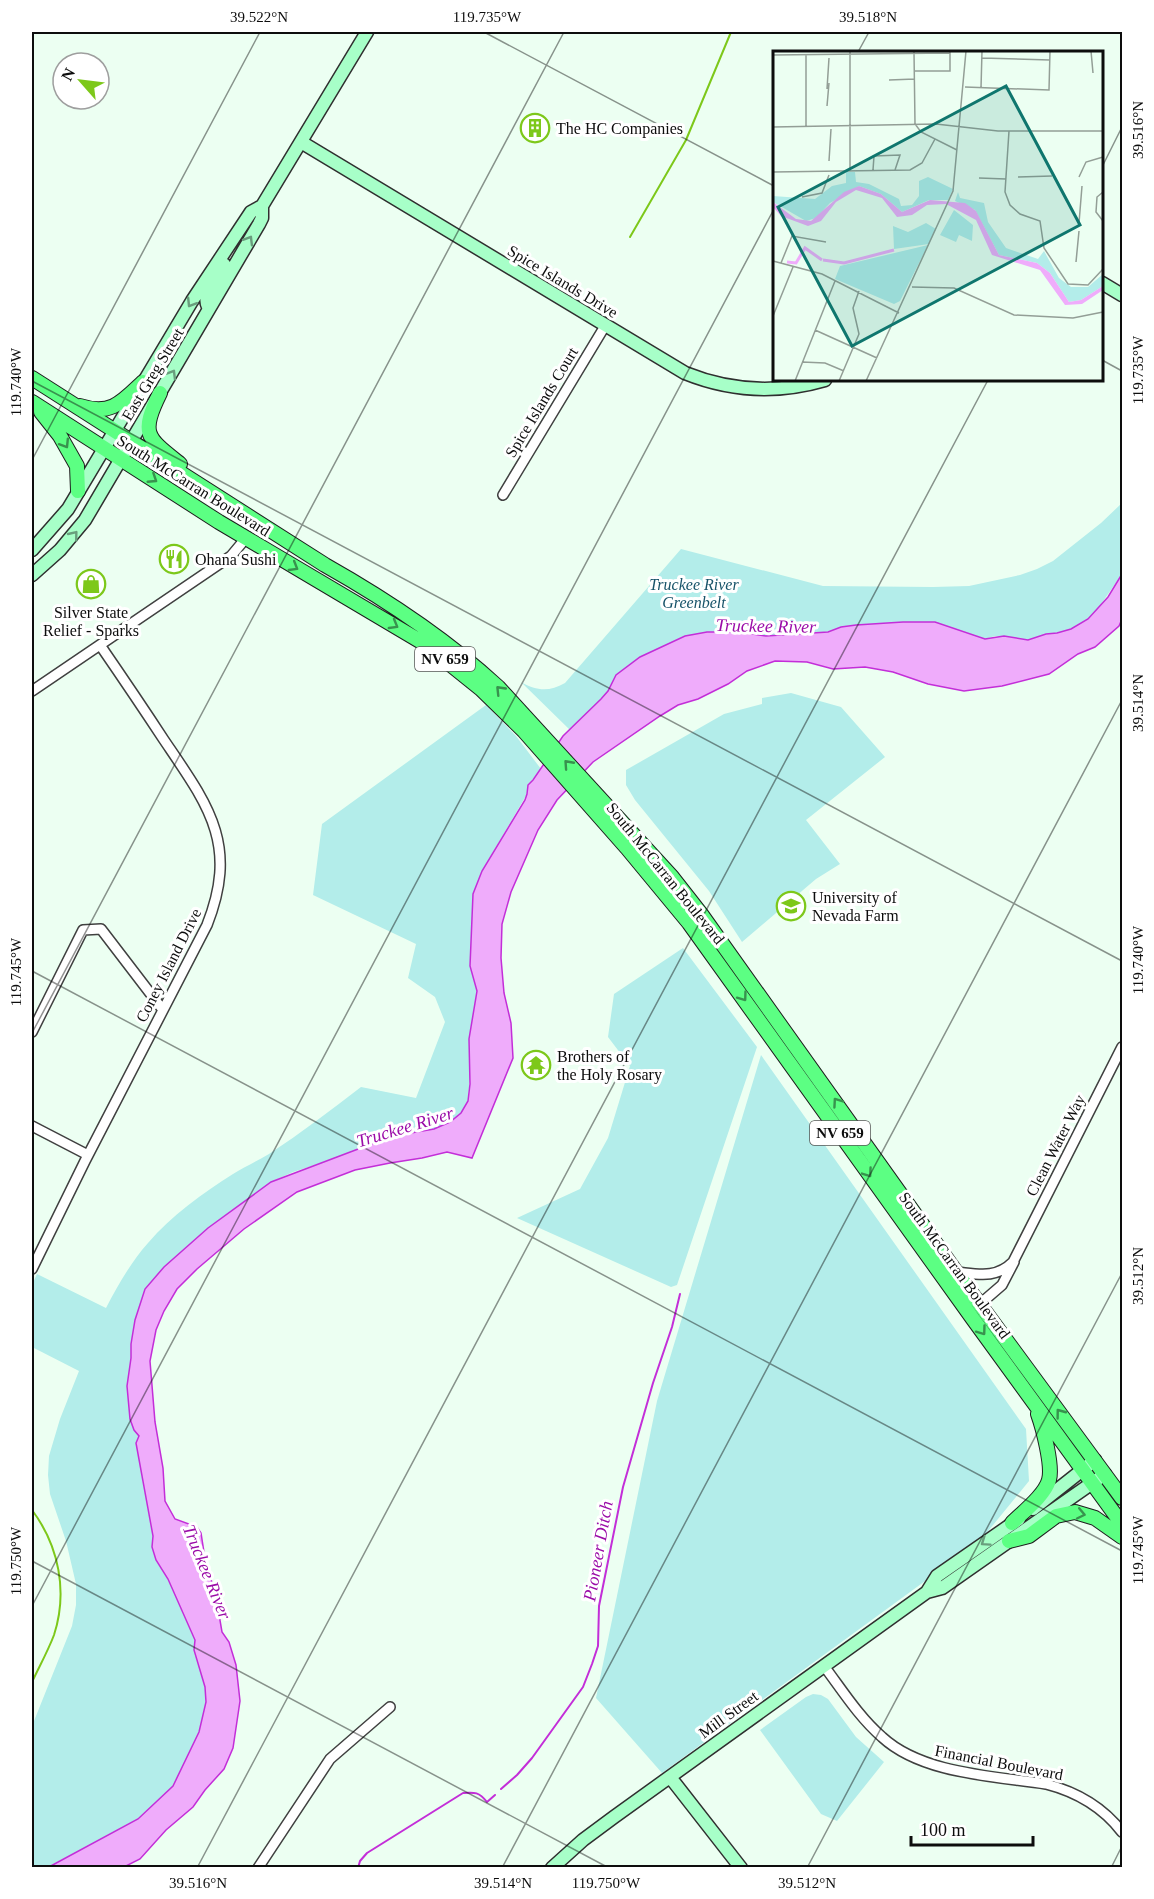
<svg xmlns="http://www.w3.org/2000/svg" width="1154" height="1899" font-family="'Times New Roman',serif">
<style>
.green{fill:#b3edea}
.water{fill:#efacfb;stroke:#c32ed8;stroke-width:1.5}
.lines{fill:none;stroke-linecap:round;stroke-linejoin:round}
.stream{stroke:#c32ed8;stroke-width:2}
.street-casing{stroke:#404040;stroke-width:12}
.secondary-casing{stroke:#2f2f2f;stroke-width:15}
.primary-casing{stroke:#1e1e1e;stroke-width:16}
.street{stroke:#fff;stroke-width:9}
.secondary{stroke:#a7ffc8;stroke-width:12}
.primary{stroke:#5cff83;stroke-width:14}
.rail{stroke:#7dc81a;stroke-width:2}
.oneway{stroke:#699e7d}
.oneway2{stroke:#38924e}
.ticks{fill:none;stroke:#0d0d0d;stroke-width:1.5;stroke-opacity:0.45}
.labels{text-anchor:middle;stroke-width:6;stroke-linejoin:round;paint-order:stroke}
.shield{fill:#fff;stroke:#565656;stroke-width:1.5}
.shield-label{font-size:15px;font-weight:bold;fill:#0d0d0d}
.poi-label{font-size:16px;fill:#0d0d0d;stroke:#fff;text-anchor:start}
.street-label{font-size:16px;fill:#0d0d0d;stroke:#fff}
.park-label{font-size:16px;font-style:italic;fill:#185369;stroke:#fff}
.water-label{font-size:18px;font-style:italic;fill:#9b0ca8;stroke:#fff}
.inset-river{fill:none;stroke:#efacfb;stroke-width:3}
.inset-road{fill:none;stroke:#939e96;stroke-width:1.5}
.view{fill:#0f766e;fill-opacity:0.15;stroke:#0f766e;stroke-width:3}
.inset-edge{fill:none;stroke:#0d0d0d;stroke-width:3}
.neatline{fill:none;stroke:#0d0d0d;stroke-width:2}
.ticks-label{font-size:15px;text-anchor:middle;fill:#0d0d0d}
</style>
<rect width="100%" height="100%" fill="#ecfff2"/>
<path class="green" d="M1122,503V574L1099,607L1088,619L1071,629L1057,633L1046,634L1028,640L995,636L985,639L935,622H903L856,625L841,627L829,632L766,636H685L640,657L601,699L570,730L521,682C537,691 549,692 565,683L681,549L823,586L933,587L969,586L1020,575L1037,569L1053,561L1101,523Z
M791,693L841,707L885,757L806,820L840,864L816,879L742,942L709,891L635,800L626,785V770L724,714L762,704V698Z
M486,705L516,736L541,769L528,785L527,794L482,871L473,894L470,966L477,991L469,1039L471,1059L468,1101L461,1113L450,1122L437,1128L340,1157L293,1172L271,1182L208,1228L164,1267L145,1289L131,1344V1358L127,1386L134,1430L139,1436L141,1472L153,1536L152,1547L156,1560L168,1579L196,1640L194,1650L205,1687L206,1702L199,1732L173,1786L138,1819L118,1831L45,1868L32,1867V1726L72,1626L76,1605V1584L66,1541L50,1494L48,1475L49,1456L60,1419L79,1371L32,1347V1285L37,1274L106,1308C118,1285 131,1262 148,1243C171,1216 203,1193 233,1174C244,1167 257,1161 269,1154C301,1133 331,1110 361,1087L416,1098L445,1022L435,997L408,978L416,944L313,895L322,824Z
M683,948L757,1047L677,1285L671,1287L517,1218L580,1189L608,1138L630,1066L608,1037L614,994Z
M761,1055L1026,1429L1029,1481L980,1541L662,1773L596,1698L657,1401Z
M813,1694L821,1695L828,1699L856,1737L884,1762L837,1821L821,1814L760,1730L806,1697Z"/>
<path class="water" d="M1122,574V619L1119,626L1095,647L1078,654L1049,674L1002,686L964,691L928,684L893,672L865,667L833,669L807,662L775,661L747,671L728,684L698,699L678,705L660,716L593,762L557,800L538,830L511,892L502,924L501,958L504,993L511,1023L513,1058L472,1158L447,1152L422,1158L390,1163L355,1170L297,1192L244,1229L197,1269L177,1289L164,1311L156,1330L150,1361L155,1422L163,1468L165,1501L175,1519L197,1527L201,1533L206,1565L215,1591L222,1632L229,1642L236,1665L240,1701L233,1748L224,1769L205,1790L193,1807L166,1830L140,1859L124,1867L47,1868L138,1819L173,1786L199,1732L206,1702L205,1687L194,1650L195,1640L168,1579L156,1560L152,1547L153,1536L136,1443L139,1436L134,1430L130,1419L127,1386L131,1358V1344L135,1320L145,1289L164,1267L208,1228L271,1182L374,1143L405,1134L434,1129L450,1122L461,1113L468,1101L470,1084L469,1039L477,991L470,966L473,894L482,871L525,800L527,794L528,785L533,780L563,736L601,699L608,691L616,675L640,657L685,636L707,632H739L766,636L828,632L841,627L856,625L903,622H935L985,639L1004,636L1028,640L1046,634L1057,633L1071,629L1088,619L1108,597Z"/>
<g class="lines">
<path class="stream" d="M501,1789L517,1775L532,1758L583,1687L592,1664L598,1646L599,1606L623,1487L653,1383L672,1327L680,1294
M358,1868L360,1861L367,1853L463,1793C475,1792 479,1792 487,1802L495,1795"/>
<g class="street-casing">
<path id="street" d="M503,495L605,326
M32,691L231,556L246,538
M32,1032L83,930L101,929L163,1010
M32,1126L88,1155
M32,1269L85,1161L207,925C239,844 208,805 164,740C143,708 122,677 100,645
M956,1272C978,1274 996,1279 1013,1262L1122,1047
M980,1304L1002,1285L1014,1262
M824,1666C842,1690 859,1717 882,1737C922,1774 994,1776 1046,1784C1077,1792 1102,1806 1122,1832
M258,1868L330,1759L390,1707"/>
</g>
<g class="secondary-casing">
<path id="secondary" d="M301,142L685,373C732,392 777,394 825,380
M1102,283L1122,295
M208,307C201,293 219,277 224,264
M32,550L68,509L192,301L251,212L262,206
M32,575L60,550L85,520L259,224L262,218V206L367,32
M1033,1509L1095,1460
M927,1592L937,1576L1019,1519
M670,1777L741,1868
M552,1868L583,1840L614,1817L927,1592L942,1588L1105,1474"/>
</g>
<g class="primary-casing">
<path id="primary" d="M32,378L325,565C387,600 445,638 498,687L672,877L701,914L956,1272L1122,1498
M160,393C140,434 146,437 180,464
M32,402L219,522L425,644L481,689L524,731L627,848L689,923L973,1319L1122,1524
M80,406C111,416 122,402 143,382
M41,412L60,436L77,466L78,491
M1012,1523C1023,1512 1045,1495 1049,1480C1053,1466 1043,1428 1038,1414
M1009,1541L1029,1536L1056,1516L1075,1512L1095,1518L1122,1537"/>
</g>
<use href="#street" class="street"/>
<use href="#secondary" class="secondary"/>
<use href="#primary" class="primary"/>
<path class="rail" d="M630,237L686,140L731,32
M32,1510C59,1546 68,1592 54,1635C48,1651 39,1667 32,1682"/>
</g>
<defs><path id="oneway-chevron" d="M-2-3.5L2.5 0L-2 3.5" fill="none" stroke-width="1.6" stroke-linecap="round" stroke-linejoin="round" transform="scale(1.5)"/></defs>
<g class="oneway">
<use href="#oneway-chevron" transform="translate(249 240) rotate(-59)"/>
<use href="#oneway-chevron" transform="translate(191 303) rotate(122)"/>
<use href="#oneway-chevron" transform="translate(172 374) rotate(-59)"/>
<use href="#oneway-chevron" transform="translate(74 535) rotate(-51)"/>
<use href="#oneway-chevron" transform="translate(985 1542) rotate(145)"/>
</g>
<g class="oneway2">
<use href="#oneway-chevron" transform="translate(65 444) rotate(58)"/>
<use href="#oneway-chevron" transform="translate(153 479) rotate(33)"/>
<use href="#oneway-chevron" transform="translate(294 567) rotate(31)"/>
<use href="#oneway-chevron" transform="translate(394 625) rotate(30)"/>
<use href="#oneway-chevron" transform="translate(500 690) rotate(-134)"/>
<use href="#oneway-chevron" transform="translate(568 764) rotate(-132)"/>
<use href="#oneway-chevron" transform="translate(743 997) rotate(54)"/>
<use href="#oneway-chevron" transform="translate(837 1102) rotate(-125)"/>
<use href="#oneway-chevron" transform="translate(868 1173) rotate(55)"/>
<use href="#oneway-chevron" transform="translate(982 1331) rotate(54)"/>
<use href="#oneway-chevron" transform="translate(1060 1413) rotate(-127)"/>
<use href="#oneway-chevron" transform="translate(1081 1514) rotate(12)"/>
</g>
<path class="ticks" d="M484,32L774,186M858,52L869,32M1102,167L1122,127M1102,360L1122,371M32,381L1122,961M32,460L260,32M32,971L1122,1551M32,1033L564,32M32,1561L609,1868M32,1606L774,209M197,1868L988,380M502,1868L1122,700M807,1868L1122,1273M1111,1868L1122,1846"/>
<defs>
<g id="building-ring" transform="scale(1.5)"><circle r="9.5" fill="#fff" stroke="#7dc81a" stroke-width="1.5"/><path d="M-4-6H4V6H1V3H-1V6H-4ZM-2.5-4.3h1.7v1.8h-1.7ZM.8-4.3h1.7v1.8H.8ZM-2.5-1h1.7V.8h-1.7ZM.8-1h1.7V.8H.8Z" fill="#7dc81a"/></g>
<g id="restaurant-ring" transform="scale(1.5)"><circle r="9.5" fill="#fff" stroke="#7dc81a" stroke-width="1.5"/><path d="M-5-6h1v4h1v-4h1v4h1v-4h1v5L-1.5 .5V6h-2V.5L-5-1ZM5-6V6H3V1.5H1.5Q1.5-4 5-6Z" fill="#7dc81a"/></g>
<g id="shop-ring" transform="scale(1.5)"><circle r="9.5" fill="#fff" stroke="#7dc81a" stroke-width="1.5"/><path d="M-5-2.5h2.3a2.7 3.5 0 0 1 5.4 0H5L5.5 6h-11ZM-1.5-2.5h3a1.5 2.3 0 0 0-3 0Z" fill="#7dc81a"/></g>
<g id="school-ring" transform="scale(1.5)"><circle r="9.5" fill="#fff" stroke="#7dc81a" stroke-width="1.5"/><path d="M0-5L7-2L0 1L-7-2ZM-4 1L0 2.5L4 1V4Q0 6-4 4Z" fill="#7dc81a"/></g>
<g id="temple-ring" transform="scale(1.5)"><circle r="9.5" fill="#fff" stroke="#7dc81a" stroke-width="1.5"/><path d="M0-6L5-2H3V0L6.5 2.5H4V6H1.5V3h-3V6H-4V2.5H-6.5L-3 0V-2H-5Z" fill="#7dc81a"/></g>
</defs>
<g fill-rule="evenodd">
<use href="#building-ring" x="535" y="128"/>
<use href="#restaurant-ring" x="174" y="559"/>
<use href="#shop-ring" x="91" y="584"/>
<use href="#school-ring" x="791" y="906"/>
<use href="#temple-ring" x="536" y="1065"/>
</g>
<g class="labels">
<g class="shield">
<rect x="415" y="647" width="60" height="24" rx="4.5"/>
<rect x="810" y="1121" width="60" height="24" rx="4.5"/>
</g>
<g class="shield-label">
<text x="445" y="664">NV 659</text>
<text x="840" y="1138">NV 659</text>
</g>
<g class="poi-label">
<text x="556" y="134">The HC Companies</text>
<text x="195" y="565">Ohana Sushi</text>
<text x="91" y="618" text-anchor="middle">Silver State<tspan x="91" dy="18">Relief - Sparks</tspan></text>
<text x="812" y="903">University of<tspan x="812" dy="18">Nevada Farm</tspan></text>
<text x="557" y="1062">Brothers of<tspan x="557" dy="18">the Holy Rosary</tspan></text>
</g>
<g class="street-label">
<text transform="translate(563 281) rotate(31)" y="6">Spice Islands Drive</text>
<text transform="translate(152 374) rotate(-59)" y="6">East Greg Street</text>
<text transform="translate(541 402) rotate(-59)" y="6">Spice Islands Court</text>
<text transform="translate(194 485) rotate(32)" y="6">South McCarran Boulevard</text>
<text transform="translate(666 873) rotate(51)" y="6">South McCarran Boulevard</text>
<text transform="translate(168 965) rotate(-63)" y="6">Coney Island Drive</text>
<text transform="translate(1055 1145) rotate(-63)" y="6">Clean Water Way</text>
<text transform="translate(955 1265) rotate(54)" y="6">South McCarran Boulevard</text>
<text transform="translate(728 1714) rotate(-36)" y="6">Mill Street</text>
<text transform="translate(999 1762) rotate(11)" y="6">Financial Boulevard</text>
</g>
<g class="park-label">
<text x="694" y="590">Truckee River<tspan x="694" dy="18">Greenbelt</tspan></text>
</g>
<g class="water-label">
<text transform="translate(766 626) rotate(1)" y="6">Truckee River</text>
<text transform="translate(405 1127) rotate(-17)" y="6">Truckee River</text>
<text transform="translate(598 1551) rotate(-80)" y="6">Pioneer Ditch</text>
<text transform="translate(207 1572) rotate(68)" y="6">Truckee River</text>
</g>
</g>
<g transform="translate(773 51)">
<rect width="330" height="330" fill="#ecfff2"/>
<path d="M73,121H82L83,131L96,133L126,148L128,155L139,154L146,145V130L155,126L180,138L175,149H156L129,161L108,143L86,135L57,152L43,167L33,170L0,151V145L42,148L59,135L73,132ZM185,141L187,147L211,152L215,171L233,197L265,208L271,200L286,227L298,236H315L330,223V235L308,249L296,251L277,222L264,212L226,204L202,159L182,150ZM181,159L200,174L199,190L186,184L183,191L167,184ZM153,172L163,178L156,193L121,198L120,175L135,181ZM155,194L127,250L121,253L62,228L67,215Z" fill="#b3edea"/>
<path d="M86,135L108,143L129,161L157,149L192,152L203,160L226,204L264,212L277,222L296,251L308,249L330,235V239L309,253L292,254L267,219L219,204L203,169L173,153L154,154L139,164L124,166L109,147L83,139L63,151L48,170L35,175L8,165L0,156V151L23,168L38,170L71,141Z" fill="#efacfb"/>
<path class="inset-river" d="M50,209L71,212L121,199M14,211L23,212L32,197L49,209"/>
<path class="inset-road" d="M77,0V120M318,0L320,22M141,1L142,73L148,81L184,99M0,4L177,2M33,4V75M209,7L277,9M142,20H177V1M116,29L142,28M192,36L276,39L277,0M208,37L209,0M54,38L56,7M54,55L56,32M0,76L163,73L225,80M224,80H330M236,80L232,141L237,154L247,163L267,170L271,197L295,233L315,234L330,218M56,110L58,78M100,119L101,105L127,104L122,119M0,121L137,119L149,112L162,88M245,126L279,125M306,126L313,111L330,106M206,127L233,128M330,141L324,146L323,161L330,170M29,146L49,142L56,124M306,172L309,135M0,210L49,223L126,262M303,211L306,180M8,212L19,185L53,191M139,236L181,237L241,264L300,267L330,261M0,265L20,216M42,279L104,307M29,311L52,312L71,320M22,330L62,230M66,330L86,283L80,257L86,240M93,330L180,140L193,0"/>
<path class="view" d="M233,35L307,174L79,295L5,156Z"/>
<rect width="330" height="330" class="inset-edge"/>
</g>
<rect width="1154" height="1899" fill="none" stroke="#ffffff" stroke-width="66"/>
<g transform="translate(81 81) rotate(298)"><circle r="28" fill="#ffffff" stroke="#9e9e9e" stroke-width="1.5"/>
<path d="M0-4.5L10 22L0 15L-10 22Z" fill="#7dc81a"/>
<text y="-9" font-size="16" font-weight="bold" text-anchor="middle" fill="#0d0d0d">N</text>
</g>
<path d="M911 1836v9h122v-9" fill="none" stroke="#0d0d0d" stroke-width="3"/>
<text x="920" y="1836" font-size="18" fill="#0d0d0d" stroke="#ffffff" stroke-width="4.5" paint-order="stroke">100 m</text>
<rect x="33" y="33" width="1088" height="1833" class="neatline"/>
<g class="ticks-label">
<text x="259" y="22">39.522°N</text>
<text x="487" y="22">119.735°W</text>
<text x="868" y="22">39.518°N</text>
<text transform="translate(1138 130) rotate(-90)" y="5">39.516°N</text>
<text transform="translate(1138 370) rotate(-90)" y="5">119.735°W</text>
<text transform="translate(16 382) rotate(-90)" y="5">119.740°W</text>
<text transform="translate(1138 703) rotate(-90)" y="5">39.514°N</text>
<text transform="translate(1138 960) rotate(-90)" y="5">119.740°W</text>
<text transform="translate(16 972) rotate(-90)" y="5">119.745°W</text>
<text transform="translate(1138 1276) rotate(-90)" y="5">39.512°N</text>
<text transform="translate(1138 1550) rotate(-90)" y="5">119.745°W</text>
<text transform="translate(16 1561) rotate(-90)" y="5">119.750°W</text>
<text x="198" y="1888">39.516°N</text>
<text x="503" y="1888">39.514°N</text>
<text x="606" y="1888">119.750°W</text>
<text x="807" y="1888">39.512°N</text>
</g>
</svg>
